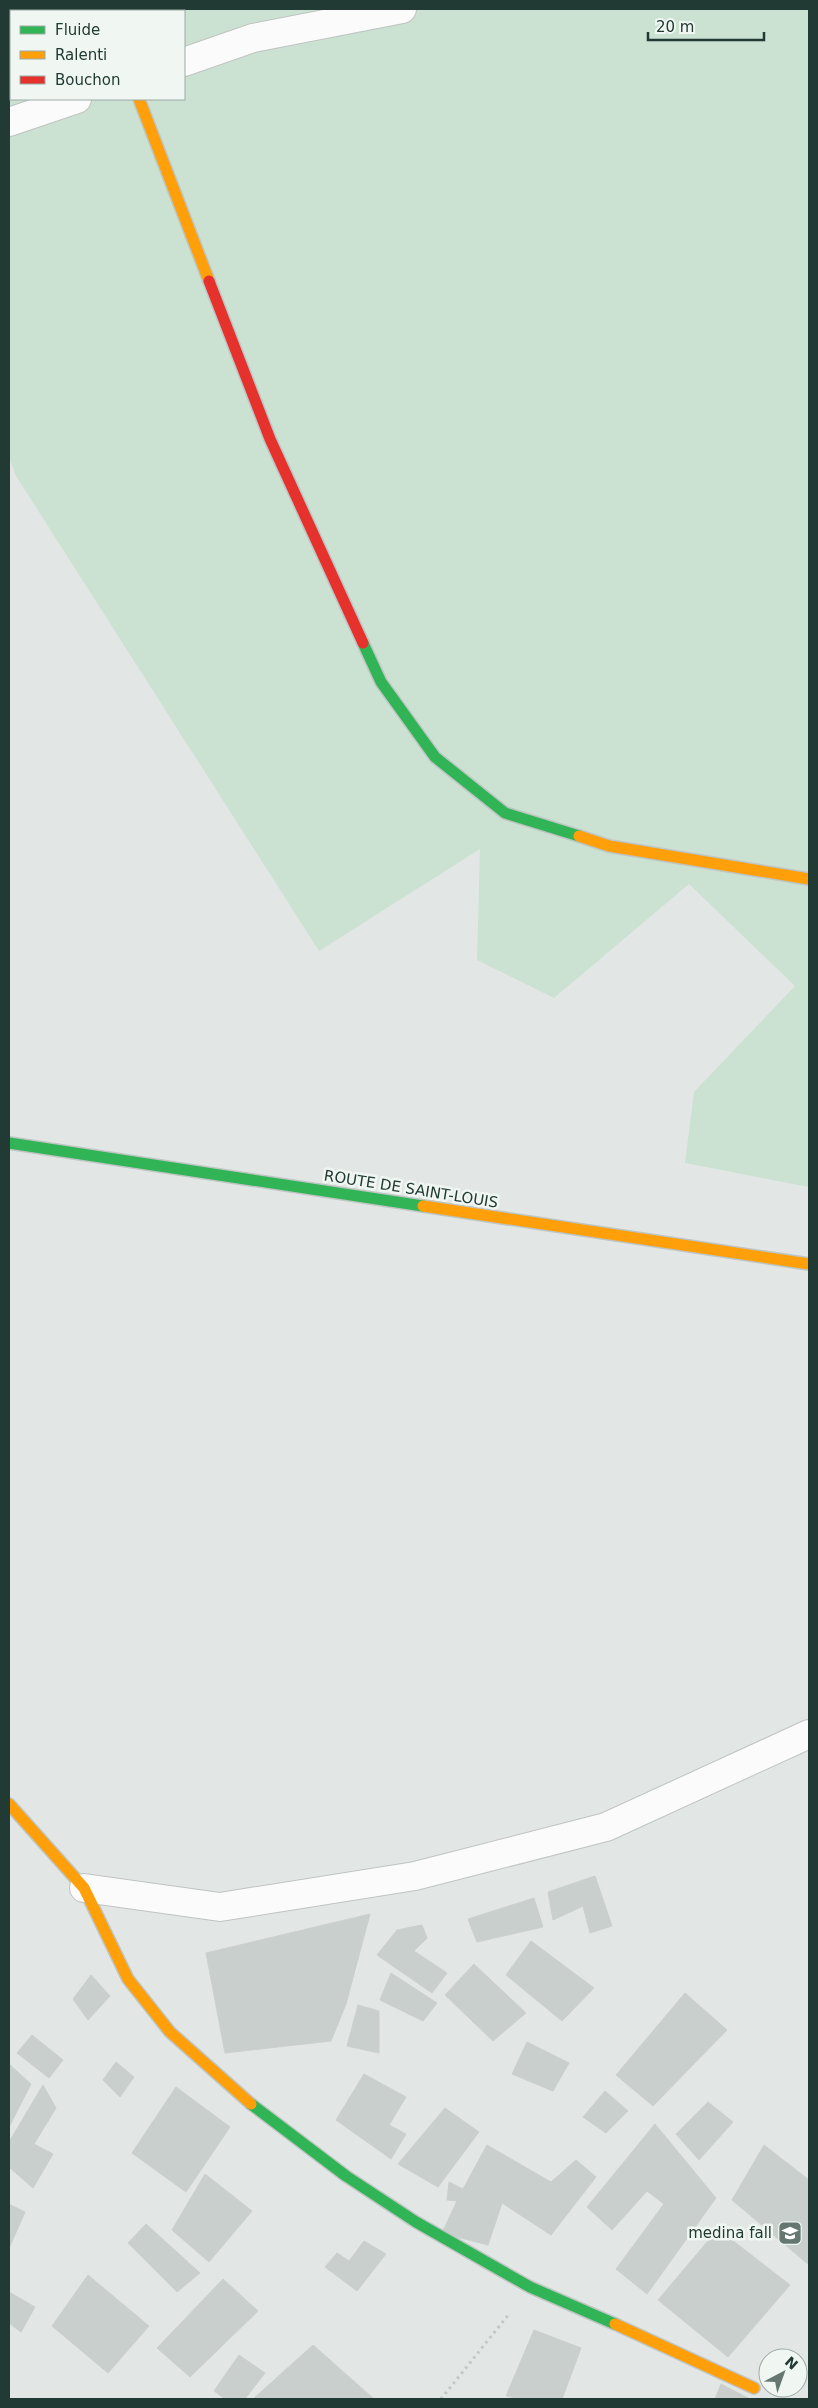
<svg xmlns="http://www.w3.org/2000/svg" width="818" height="2408" font-family="'DejaVu Sans',sans-serif">
<style>
.green{fill:#cbe1d2;fill-rule:evenodd}
.building{fill:#c9cfcc;stroke:#cbd0ce}
.lines{fill:none;stroke-linecap:round;stroke-linejoin:round}
.street-casing{stroke:#bfc4c2;stroke-width:30}
.fast-casing{stroke:#bec5c3;stroke-width:14}
.slow-casing{stroke:#bec5c3;stroke-width:14}
.jam-casing{stroke:#bec5c3;stroke-width:14}
.path{stroke:#bfc8c6;stroke-width:3;stroke-dasharray:2.5 4;stroke-linecap:butt}
.street{stroke:#fbfbfb;stroke-width:28}
.fast{stroke:#30b455;stroke-width:11}
.slow{stroke:#ff9f0a;stroke-width:11}
.jam{stroke:#e5322d;stroke-width:11}
.labels{text-anchor:middle;stroke-width:5;stroke-linejoin:round;paint-order:stroke}
.street-label{font-size:15px;fill:#213a33;stroke:#f0f7f3}
.poi-label{font-size:15px;fill:#213a33;stroke:#f0f7f3;text-anchor:end}
</style>
<rect width="100%" height="100%" fill="#e2e7e5"/>
<path class="green" d="M9,9H809V1187L685,1163L694,1092L795,986L689,884L554,998L477,960L480,849L319,951L16,476L9,457ZM11,11H184V99H11Z"/>
<path class="building" d="M595,1876L612,1926L590,1933L583,1906L553,1920L548,1892Z
M534,1898L543,1927L477,1942L468,1919Z
M370,1914L346,2004L331,2041L225,2053L206,1953Z
M422,1925L427,1938L414,1951L447,1973L432,1993L377,1955L397,1930Z
M531,1941L594,1988L562,2021L506,1975Z
M474,1964L526,2013L493,2041L445,1995Z
M391,1973L437,2003L423,2021L380,2000Z
M91,1975L110,1996L88,2020L73,1999Z
M685,1993L727,2030L653,2106L616,2075Z
M358,2005L379,2011V2053L347,2046Z
M32,2035L63,2060L49,2078L17,2053Z
M527,2042L569,2063L553,2091L512,2074Z
M116,2062L134,2077L120,2097L103,2080Z
M9,2064L31,2084L9,2127Z
M364,2074L406,2097L389,2125L406,2134L391,2159L336,2120Z
M43,2085L56,2108L34,2144L53,2154L33,2188L9,2167V2142Z
M176,2087L230,2127L186,2192L132,2153Z
M605,2091L628,2111L606,2133L583,2117Z
M708,2102L733,2122L699,2160L676,2134Z
M445,2108L479,2132L438,2187L398,2164Z
M655,2124L716,2198L647,2294L616,2269L664,2204L647,2191L612,2230L587,2207Z
M487,2145L551,2182L576,2160L596,2177L551,2235L502,2203L488,2245L442,2233L457,2201L447,2200L449,2182L463,2189Z
M764,2145L809,2180V2265L732,2200Z
M205,2174L252,2211L209,2262L172,2230Z
M9,2204L25,2212L10,2246L9,2245Z
M146,2224L200,2273L177,2292L128,2243Z
M718,2229L790,2285L728,2357L658,2300Z
M364,2241L386,2254L357,2291L325,2267L337,2253L349,2261Z
M88,2275L149,2326L108,2373L52,2326Z
M223,2279L258,2311L190,2377L157,2348Z
M9,2292L35,2307L21,2332L9,2323Z
M534,2330L581,2348L562,2399H520L506,2396Z
M313,2345L374,2399H253Z
M239,2355L265,2373L245,2399H225L214,2391Z
M721,2384L750,2399H715Z"/>
<g class="lines">
<g class="street-casing">
<path id="street" d="M184,62L253,38L402,9
M9,122L77,99
M84,1888L220,1907L415,1876L606,1827L809,1734"/>
</g>
<g class="fast-casing">
<path id="fast" d="M363,643L381,682L435,757L505,813L579,836
M9,1143L423,1206
M251,2104L346,2176L416,2222L530,2287L615,2324"/>
</g>
<g class="slow-casing">
<path id="slow" d="M139,99L209,281
M579,836L609,846L809,879
M423,1206L809,1264
M9,1804L84,1888L128,1979L170,2032L251,2104
M615,2324L754,2388"/>
</g>
<g class="jam-casing">
<path id="jam" d="M209,281L270,439L363,643"/>
</g>
<path class="path" d="M441,2399L509,2314"/>
<use href="#street" class="street"/>
<use href="#fast" class="fast"/>
<use href="#slow" class="slow"/>
<use href="#jam" class="jam"/>
</g>
<defs>
<g id="university-square" transform="scale(1.25)"><rect x="-9" y="-9" width="18" height="18" rx="4" fill="#657771" stroke="#f0f7f3"/><path d="M0-5L7-2L0 1L-7-2ZM-4 1L0 2.5L4 1V4Q0 6-4 4Z" fill="#fff"/></g>
</defs>
<g fill-rule="evenodd">
<use href="#university-square" x="790" y="2233"/>
</g>
<g class="labels">
<g class="street-label">
<text transform="translate(411 1189) rotate(9)" y="5">ROUTE DE SAINT-LOUIS</text>
</g>
<g class="poi-label">
<text x="772" y="2238">medina fall</text>
</g>
</g>
<rect width="818" height="2408" fill="none" stroke="#213a33" stroke-width="20"/>
<rect x="10" y="10" width="175" height="90" fill="#f0f7f3" stroke="#9daba6"/>
<rect x="20" y="26" width="25" height="8" fill="#30b455" stroke="#9daba6"/>
<text x="55" y="35" font-size="15" fill="#213a33">Fluide</text>
<rect x="20" y="51" width="25" height="8" fill="#ff9f0a" stroke="#9daba6"/>
<text x="55" y="60" font-size="15" fill="#213a33">Ralenti</text>
<rect x="20" y="76" width="25" height="8" fill="#e5322d" stroke="#9daba6"/>
<text x="55" y="85" font-size="15" fill="#213a33">Bouchon</text>
<g transform="translate(783 2373) rotate(41)"><circle r="24" fill="#f0f7f3" stroke="#9daba6"/>
<path d="M0-4L9 19L0 12L-9 19Z" fill="#657771"/>
<text y="-8" font-size="14" font-weight="bold" text-anchor="middle" fill="#213a33">N</text>
</g>
<path d="M648 32v8h116v-8" fill="none" stroke="#213a33" stroke-width="2.5"/>
<text x="656" y="32" font-size="15" fill="#213a33" stroke="#f0f7f3" stroke-width="4" paint-order="stroke">20 m</text>
</svg>
